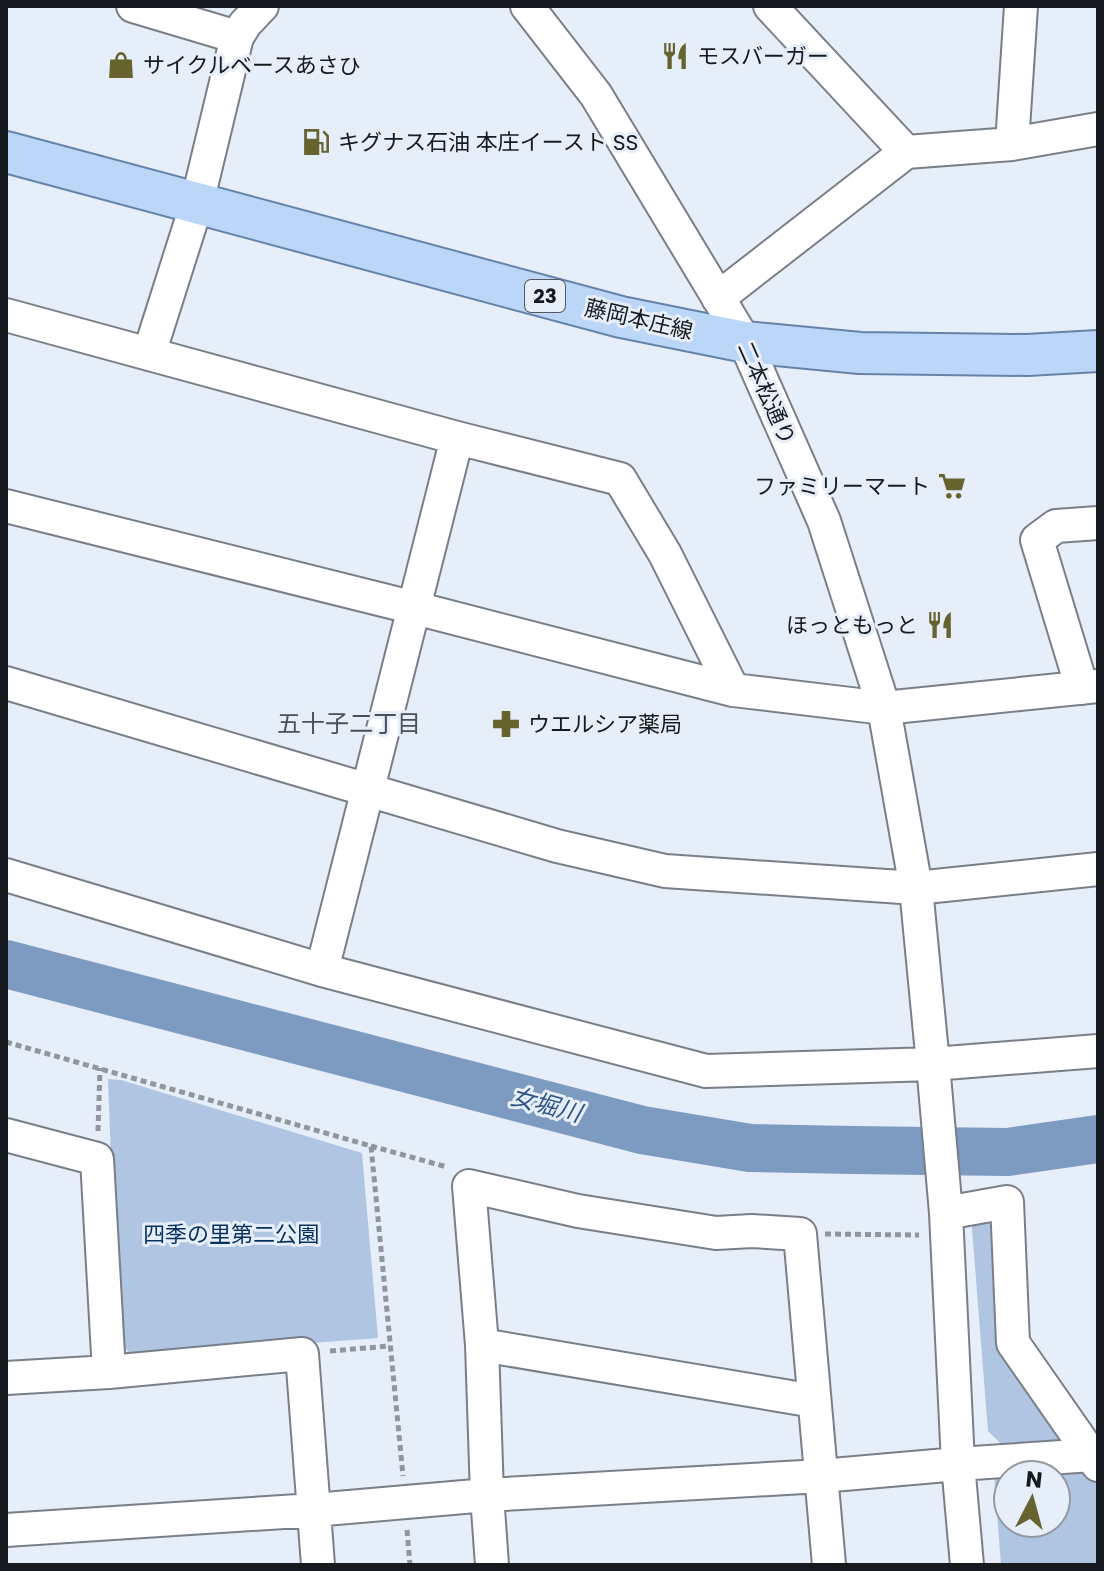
<svg xmlns="http://www.w3.org/2000/svg" width="1104" height="1571" font-family="Poppins,'Noto Sans JP',sans-serif">
<style>
.green{fill:#b0c5e1;fill-rule:evenodd}
.lines{fill:none;stroke-linecap:round;stroke-linejoin:round}
.river{stroke:#7d9ac0;stroke-width:48}
.minor-casing{stroke:#787f89;stroke-width:36}
.major-casing{stroke:#6582a8;stroke-width:44}
.path{stroke:#90969e;stroke-width:5;stroke-dasharray:6 4;stroke-linecap:butt}
.minor{stroke:#fff;stroke-width:32}
.major{stroke:#bcd6f8;stroke-width:40}
.labels{text-anchor:middle;stroke-width:6;stroke-linejoin:round;paint-order:stroke}
.shield{fill:#e6eef9;stroke:#54595f;stroke-width:2}
.shield-label{font-size:20px;font-weight:bold;fill:#16191d}
.poi-label{font-size:22px;fill:#16191d;stroke:#e6eef9;text-anchor:start}
.street-label{font-size:22px;fill:#16191d;stroke:#e6eef9}
.park-label{font-size:22px;fill:#06305f;stroke:#e6eef9}
.neighbourhood-label{font-size:24px;fill:#4a5059;stroke:#e6eef9}
.water-label{font-size:24px;font-style:italic;fill:#2c5486;stroke:#e6eef9}
</style>
<rect width="100%" height="100%" fill="#e6eef9"/>
<path class="green" d="M108,1079L121,1080L362,1153L378,1338L133,1357L118,1340Z
M997,1212L1008,1353L1065,1425L1062,1444L1004,1447L988,1431L971,1216Z
M1086,1467L1098,1481V1565H1001L994,1472ZM1008,1475H1056V1523H1008Z"/>
<g class="lines">
<path class="river" d="M6,964L642,1130L750,1148L852,1150L1008,1152L1098,1139"/>
<g class="minor-casing">
<path id="minor" d="M133,6L237,37
M527,6L596,95L745,342L824,521L884,708L916,888L933,1064L946,1213L958,1464L967,1565
M770,6L906,152
M1012,144L1021,6
M718,298L906,152L1012,144L1098,129
M6,315L457,438L620,479L665,554L733,690
M149,354L197,203L237,37L245,24L262,6
M6,506L415,608L733,690L884,708L1098,686
M6,683L557,846L665,871L916,888L1098,869
M1082,688L1037,540L1056,526L1098,523
M6,875L322,970L706,1071L933,1064L1098,1051
M322,970L457,438
M6,1135L97,1159L109,1372
M946,1213L1007,1202L1013,1343L1098,1465
M482,1345L814,1401
M6,1378L109,1372L302,1354L318,1565
M6,1530L314,1510L487,1495L821,1476L958,1464L1092,1455
M492,1565L487,1495L482,1345L469,1186L578,1211L716,1233L752,1231L800,1234L829,1565"/>
</g>
<g class="major-casing">
<path id="major" d="M6,152L621,317L745,342L860,353L1027,355L1098,351"/>
</g>
<path class="path" d="M6,1042L371,1146L403,1476
M98,1131L100,1068
M371,1146L447,1167
M825,1234L919,1235
M330,1351L390,1346
M407,1530L410,1565"/>
<use href="#minor" class="minor"/>
<use href="#major" class="major"/>
</g>
<defs>
<g id="restaurant-bare" transform="scale(2.16)"><path d="M-5-6h1v4h1v-4h1v4h1v-4h1v5L-1.5 .5V6h-2V.5L-5-1ZM5-6V6H3V1.5H1.5Q1.5-4 5-6Z" fill="#66632f" stroke="#e6eef9" stroke-width="2.5" paint-order="stroke"/></g>
<g id="shop-bare" transform="scale(2.16)"><path d="M-5-2.5h2.3a2.7 3.5 0 0 1 5.4 0H5L5.5 6h-11ZM-1.5-2.5h3a1.5 2.3 0 0 0-3 0Z" fill="#66632f" stroke="#e6eef9" stroke-width="2.5" paint-order="stroke"/></g>
<g id="fuel-bare" transform="scale(2.16)"><path d="M-5.5-6h7V0h2V4h1.3V-2.5L3-4.5l.8-.8L6-3V5H2.5V1h-1V6h-7ZM-4.2-4.7v3.2H.2V-4.7Z" fill="#66632f" stroke="#e6eef9" stroke-width="2.5" paint-order="stroke"/></g>
<g id="supermarket-bare" transform="scale(2.16)"><path d="M-6-5.5h2.5l.6 2H6L4.5 2H-2.5L-4.4-4H-6ZM-1.5 3.2a1.3 1.3 0 1 0 .1 0ZM3 3.2a1.3 1.3 0 1 0 .1 0Z" fill="#66632f" stroke="#e6eef9" stroke-width="2.5" paint-order="stroke"/></g>
<g id="pharmacy-bare" transform="scale(2.16)"><path d="M-2-6h4v4h4v4h-4v4h-4v-4h-4v-4h4Z" fill="#66632f" stroke="#e6eef9" stroke-width="2.5" paint-order="stroke"/></g>
</defs>
<g fill-rule="evenodd">
<use href="#restaurant-bare" x="675" y="56"/>
<use href="#shop-bare" x="121" y="65"/>
<use href="#fuel-bare" x="316" y="142"/>
<use href="#supermarket-bare" x="952" y="486"/>
<use href="#restaurant-bare" x="940" y="625"/>
<use href="#pharmacy-bare" x="506" y="724"/>
</g>
<g class="labels">
<rect class="shield" x="525" y="280" width="40" height="32" rx="6"/>
<g class="shield-label">
<text x="545" y="303">23</text>
</g>
<g class="poi-label">
<text x="697" y="64">モスバーガー</text>
<text x="143" y="73">サイクルベースあさひ</text>
<text x="338" y="150">キグナス石油 本庄イースト SS</text>
<text x="930" y="494" text-anchor="end">ファミリーマート</text>
<text x="918" y="633" text-anchor="end">ほっともっと</text>
<text x="528" y="732">ウエルシア薬局</text>
</g>
<g class="street-label">
<text transform="translate(639 319) rotate(13)" y="8">藤岡本庄線</text>
<text transform="translate(767 393) rotate(66)" y="8">二本松通り</text>
</g>
<g class="park-label">
<text x="231" y="1242">四季の里第二公園</text>
</g>
<g class="neighbourhood-label">
<text x="349" y="732">五十子二丁目</text>
</g>
<g class="water-label">
<text transform="translate(546 1105) rotate(15)" y="8">女堀川</text>
</g>
</g>
<rect width="1104" height="1571" fill="none" stroke="#16191d" stroke-width="16"/>
<g transform="translate(1032 1499) rotate(6)"><circle r="38" fill="#e6eef9" stroke="#9399a1" stroke-width="2"/>
<path d="M0-6L14 30L0 20L-14 30Z" fill="#66632f"/>
<text y="-12" font-size="22" font-weight="bold" text-anchor="middle" fill="#16191d">N</text>
</g>
</svg>
